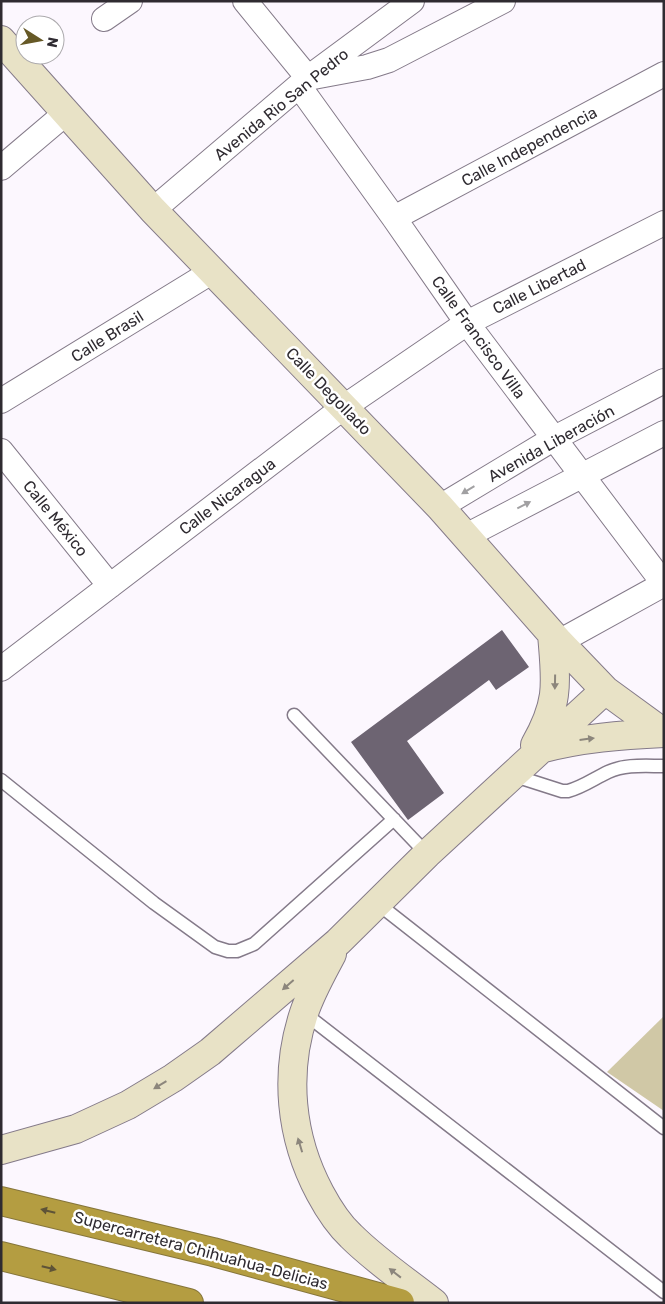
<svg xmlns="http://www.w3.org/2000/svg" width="665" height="1304" font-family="Rubik,sans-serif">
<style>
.green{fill:#d0c8a6}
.building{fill:#6d6472}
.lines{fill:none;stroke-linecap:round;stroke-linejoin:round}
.lane-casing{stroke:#847a89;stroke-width:15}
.street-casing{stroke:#847a89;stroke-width:26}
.secondary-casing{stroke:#847a89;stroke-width:30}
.highway-casing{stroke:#85753b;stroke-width:30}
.lane{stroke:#fff;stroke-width:12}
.street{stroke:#fff;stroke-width:24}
.secondary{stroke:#e8e2c6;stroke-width:28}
.highway{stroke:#b49d41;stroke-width:28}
.oneway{fill:#a1a0a2}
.oneway2{fill:#8c867c}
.oneway3{fill:#5e5337}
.labels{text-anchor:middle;stroke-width:5;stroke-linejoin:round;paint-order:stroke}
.street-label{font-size:16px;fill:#2f2b31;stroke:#fff}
</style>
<rect width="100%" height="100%" fill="#fcf7fe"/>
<path class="green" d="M664,1016V1111L607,1072Z"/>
<path class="building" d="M502,630L529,667L496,690L489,680L407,741L444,793L408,820L351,742Z"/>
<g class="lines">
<g class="lane-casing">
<path id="lane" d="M294,715L427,854
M512,775L562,791H568C583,787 595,778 608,772C626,764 644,766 664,766
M1,780L154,903L215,947L228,951H237L254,944L394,819
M377,903L664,1128
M304,1013L664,1292"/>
</g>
<g class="street-casing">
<path id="street" d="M245,1L308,78L367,67L389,60L503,1
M104,19L130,1
M299,86L394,218L467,323L664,584
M1,168L66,113
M153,210L308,78L412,1
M394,218L664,74
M1,401L213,271
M1,451L110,586
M440,507L553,439L664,381
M466,536L664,433
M559,642L664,584
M1,669L344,407L467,323L664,223"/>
</g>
<g class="secondary-casing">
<path id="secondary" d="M1,40L153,210L440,507L559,642L605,690L664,733
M535,745C560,701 556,683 552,634
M540,749C581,738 622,735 664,733
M332,954C322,973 311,992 304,1013C284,1073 290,1137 320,1193C328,1208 338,1224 351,1236C376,1261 406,1281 434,1303
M1,1150L76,1129L128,1105L173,1078L210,1052L338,942L427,854L605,690"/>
</g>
<g class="highway-casing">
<path id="highway" d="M1,1201L213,1252L400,1303
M1,1256L189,1303"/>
</g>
<use href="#lane" class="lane"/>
<use href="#street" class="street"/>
<use href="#secondary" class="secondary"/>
<use href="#highway" class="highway"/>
</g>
<defs><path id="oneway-solid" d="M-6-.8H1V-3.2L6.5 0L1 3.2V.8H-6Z" transform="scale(1.25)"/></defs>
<g class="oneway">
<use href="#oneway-solid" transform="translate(468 490) rotate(149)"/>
<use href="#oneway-solid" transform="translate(524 505) rotate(-27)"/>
</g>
<g class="oneway2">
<use href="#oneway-solid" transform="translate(555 682) rotate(91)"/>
<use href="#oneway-solid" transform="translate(587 739) rotate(-7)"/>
<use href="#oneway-solid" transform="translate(288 985) rotate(139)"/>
<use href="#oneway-solid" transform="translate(160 1085) rotate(149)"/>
<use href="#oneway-solid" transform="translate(300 1145) rotate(-107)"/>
<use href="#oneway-solid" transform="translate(395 1273) rotate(-142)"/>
</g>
<g class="oneway3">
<use href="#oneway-solid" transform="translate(48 1211) rotate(-166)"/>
<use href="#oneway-solid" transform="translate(49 1268) rotate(14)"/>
</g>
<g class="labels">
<g class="street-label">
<text transform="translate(281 104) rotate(-39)" y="6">Avenida Rio San Pedro</text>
<text transform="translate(529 146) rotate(-28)" y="6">Calle Independencia</text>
<text transform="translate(539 286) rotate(-27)" y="6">Calle Libertad</text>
<text transform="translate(107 336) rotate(-32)" y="6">Calle Brasil</text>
<text transform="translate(479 337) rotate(54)" y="6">Calle Francisco Villa</text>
<text transform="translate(329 391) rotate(46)" y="6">Calle Degollado</text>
<text transform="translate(551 443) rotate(-29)" y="6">Avenida Liberación</text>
<text transform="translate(227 496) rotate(-37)" y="6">Calle Nicaragua</text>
<text transform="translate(56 518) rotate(51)" y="6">Calle México</text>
<text transform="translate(201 1250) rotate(15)" y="6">Supercarretera Chihuahua-Delicias</text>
</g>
</g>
<rect width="665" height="1304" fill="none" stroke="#2f2b31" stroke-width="5"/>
<g transform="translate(40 40) rotate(101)"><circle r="24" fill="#ffffff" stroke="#acaaad"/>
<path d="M0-4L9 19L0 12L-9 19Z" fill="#665926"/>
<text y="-8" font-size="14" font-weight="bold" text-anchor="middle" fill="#2f2b31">N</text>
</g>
</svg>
